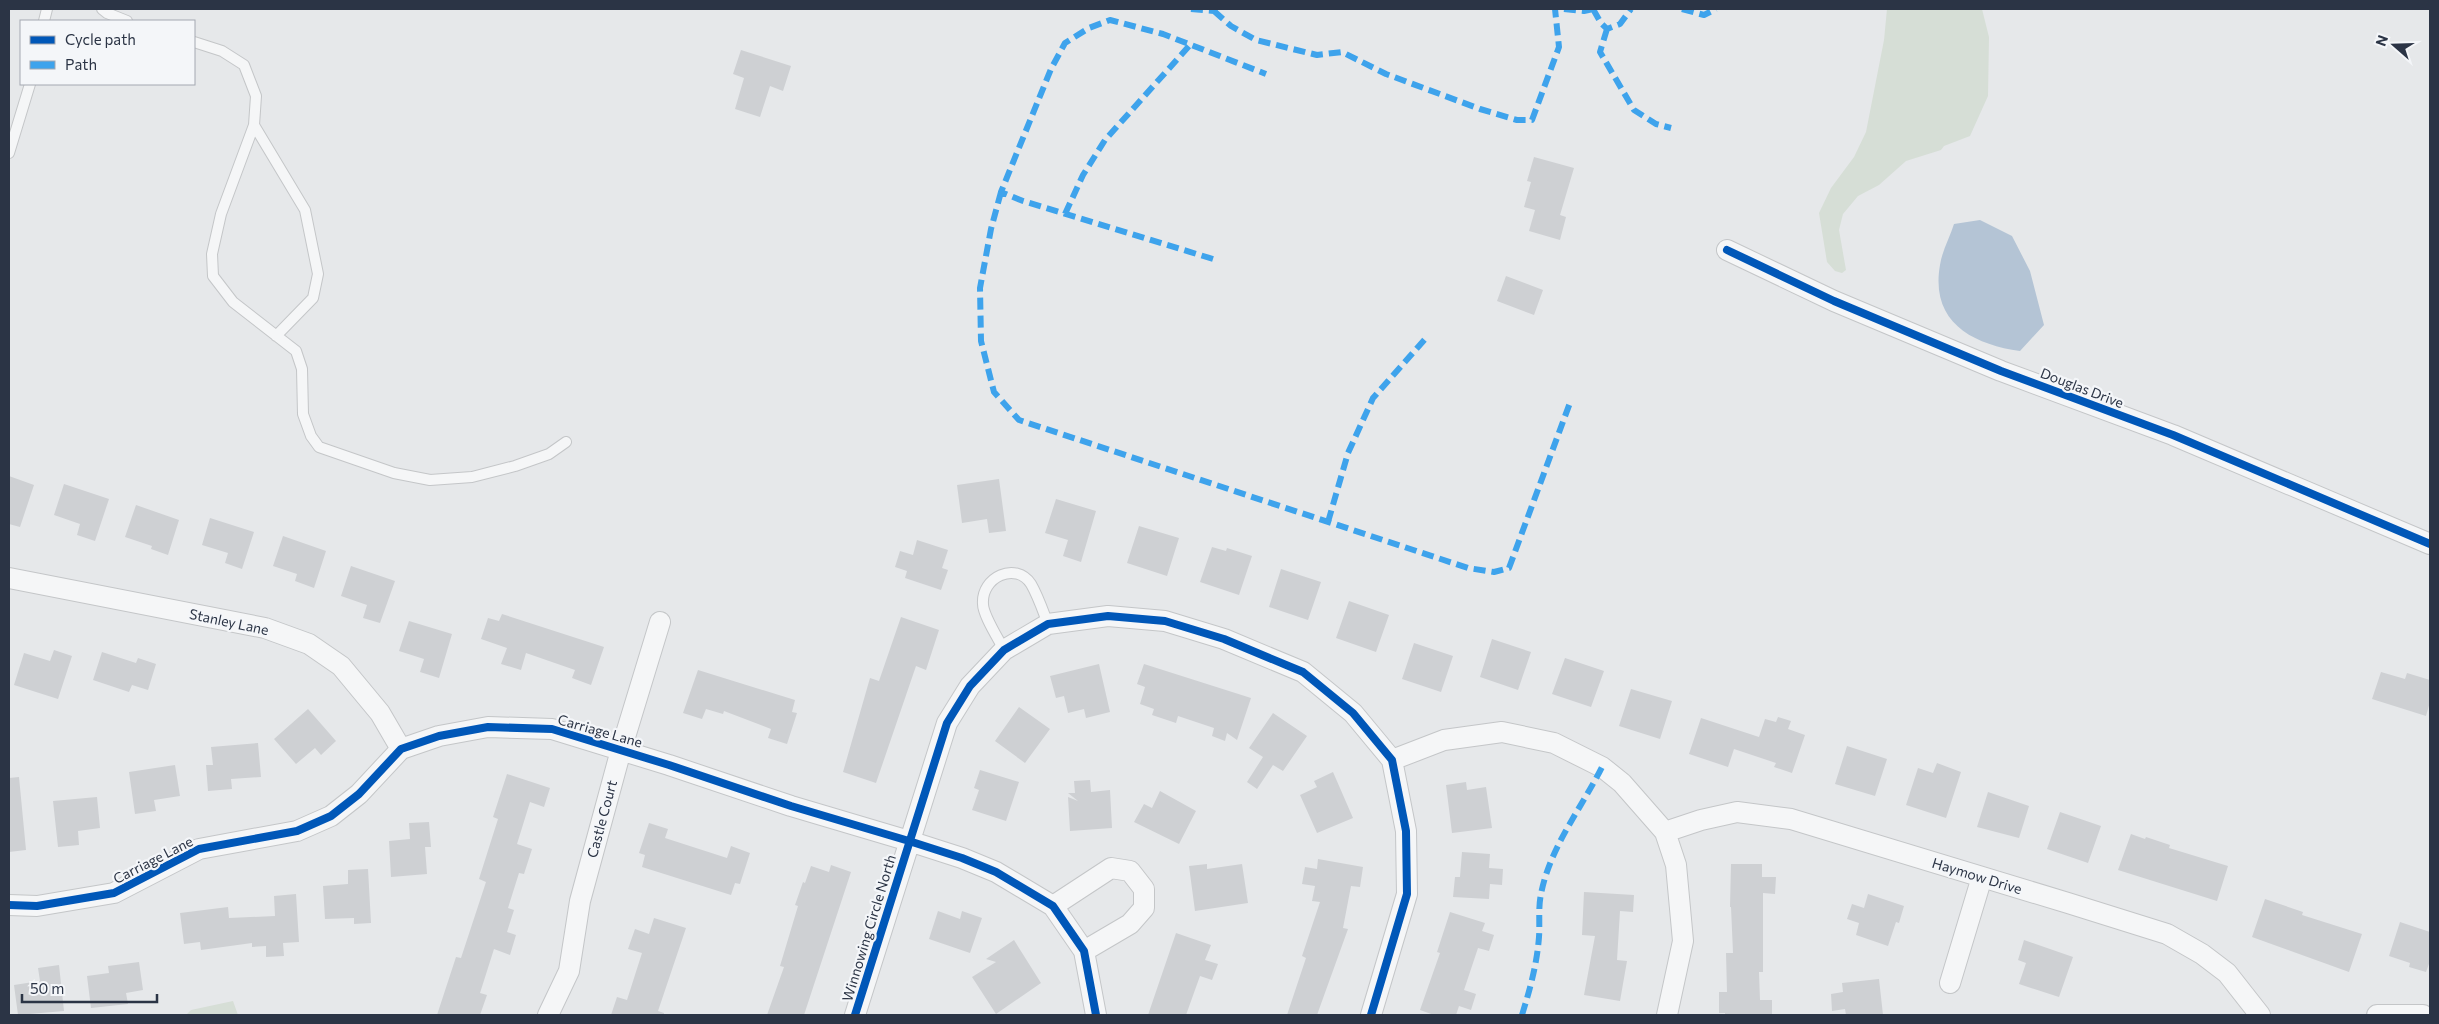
<svg xmlns="http://www.w3.org/2000/svg" width="2439" height="1024" font-family="Commissioner,sans-serif">
<style>
.green{fill:#d6ded6}
.water{fill:#b4c4d5}
.building{fill:#ced0d3}
.lines{fill:none;stroke-linecap:round;stroke-linejoin:round}
.service-casing{stroke:#c4c6c8;stroke-width:12}
.minor-casing{stroke:#c4c6c8;stroke-width:22}
.service{stroke:#f5f6f7;stroke-width:10}
.minor{stroke:#f5f6f7;stroke-width:20}
.quiet{stroke:#3ea3ec;stroke-width:6;stroke-dasharray:12 6;stroke-linecap:butt}
.cycleway-casing{stroke:#f4f6f9;stroke-width:11}
.cycleway{stroke:#0057b8;stroke-width:8}
.labels{text-anchor:middle;stroke-width:4.5;stroke-linejoin:round;paint-order:stroke}
.street-label{font-size:14px;fill:#2b3445;stroke:#f4f6f9}
</style>
<rect width="100%" height="100%" fill="#e6e8ea"/>
<path class="green" d="M1887,9H1982L1989,37L1988,96L1970,136L1944,146L1941,150L1906,161L1879,185L1858,196L1843,214L1839,230L1846,270L1842,273L1835,271L1827,262L1819,213L1831,188L1854,157L1866,132L1884,40Z
M233,1001L238,1015H186L191,1010Z"/>
<path class="water" d="M1980,220L2012,236L2030,271L2044,325L2020,351C1972,344 1930,322 1940,265C1942,251 1950,237 1954,224Z"/>
<path class="building" d="M741,50L791,66L783,91L770,86L760,117L735,109L744,78L733,74Z
M1534,157L1574,168L1560,215L1566,217L1560,240L1529,231L1535,210L1524,207L1531,182L1527,181Z
M1506,276L1543,290L1534,315L1497,301Z
M9,476L34,485L20,527L9,524Z
M999,479L1006,531L989,533L987,519L962,523L957,485Z
M64,484L109,499L95,541L77,535L80,524L54,515Z
M1056,499L1096,511L1081,562L1063,556L1068,540L1045,533Z
M136,505L179,520L168,555L151,549L152,546L125,537Z
M210,518L254,532L242,569L225,563L228,553L202,545Z
M1139,526L1179,538L1167,576L1127,563Z
M283,536L326,551L314,588L295,581L297,574L273,566Z
M917,540L948,550L942,568L948,570L941,590L905,578L907,571L895,567L900,551L913,555Z
M1212,547L1226,551L1227,548L1252,556L1239,595L1200,582Z
M351,566L395,581L380,623L363,618L367,605L341,596Z
M1281,569L1321,582L1308,620L1269,607Z
M1349,601L1389,615L1376,652L1336,638Z
M502,614L604,647L591,685L572,678L575,670L526,653L521,670L501,664L507,648L481,639L488,618L499,621Z
M901,617L939,630L926,670L916,666L876,783L843,772L870,678L879,681Z
M409,621L452,634L439,678L420,672L424,659L399,651Z
M1492,639L1531,652L1518,690L1480,677Z
M1414,643L1453,656L1441,692L1402,679Z
M54,650L72,656L58,699L14,685L24,653L50,661Z
M102,652L136,663L138,658L156,664L148,690L132,685L129,692L93,680Z
M1565,658L1604,671L1591,707L1552,694Z
M1099,664L1110,712L1086,718L1084,709L1068,713L1064,696L1056,698L1050,676Z
M1144,664L1251,698L1237,740L1227,733L1225,741L1212,736L1214,728L1178,716L1176,723L1152,715L1154,709L1140,704L1145,687L1137,684Z
M698,670L795,700L792,712L797,713L787,744L768,738L771,729L724,711L723,714L706,709L702,719L683,713Z
M2381,672L2405,679L2407,673L2430,680V702L2426,716L2372,699Z
M1631,689L1672,701L1660,739L1619,726Z
M1019,707L1050,729L1025,763L995,741Z
M308,709L336,741L321,755L315,748L296,764L274,739Z
M1273,713L1307,736L1283,771L1273,765L1257,789L1247,782L1263,757L1249,748Z
M1778,717L1791,721L1788,729L1805,735L1792,773L1774,767L1776,763L1734,749L1728,767L1689,754L1701,718L1759,737L1765,719L1776,722Z
M258,743L261,777L231,779L232,789L208,791L206,765H213L211,747Z
M1847,746L1887,759L1875,796L1835,784Z
M1937,763L1961,772L1946,818L1906,805L1918,768L1933,773Z
M175,765L180,796L154,800L156,811L135,814L129,772Z
M980,770L1019,782L1006,821L972,810L979,790L974,788Z
M1333,772L1353,818L1317,833L1300,795L1317,787L1314,781Z
M507,774L550,788L544,807L530,802L517,844L532,849L524,874L519,873L508,908L514,910L507,932L516,935L510,955L494,949L480,993L487,995L480,1015H437L456,957L461,958L486,882L479,879L498,819L493,817Z
M19,777L26,850L9,852V778Z
M1090,780L1091,792L1110,790L1112,828L1070,831L1068,797L1078,801L1068,793H1075L1074,781Z
M1466,782L1467,790L1486,787L1492,828L1452,833L1446,785Z
M1160,791L1196,811L1179,844L1134,822L1144,804L1152,808Z
M1988,792L2029,806L2019,838L1977,827Z
M97,797L100,828L78,831L79,845L58,847L53,801Z
M2060,812L2101,826L2088,863L2047,849Z
M429,822L431,847H425L427,874L391,877L389,841L410,839L409,823Z
M649,823L668,829L665,838L727,858L731,846L750,853L740,884L735,883L731,895L642,867L645,855L639,853Z
M2131,834L2145,839L2146,837L2170,845L2169,848L2228,866L2217,901L2118,870Z
M1462,852L1490,854L1489,868L1503,869L1502,885L1490,884L1489,899L1453,897L1455,877H1460Z
M1318,859L1363,867L1360,887L1351,886L1343,928L1348,929L1317,1015H1287L1306,958L1302,956L1320,902L1312,901L1315,886L1302,884L1305,867L1317,869Z
M1207,864V869L1242,864L1248,903L1195,911L1189,866Z
M1731,864H1762V877H1776L1775,894L1763,893V972H1759L1760,1000H1772V1015H1725V1013H1719V992H1727L1726,953H1733L1731,907H1730Z
M831,865L851,872L804,1015H767L784,967L780,966L798,906L795,905L803,882L805,883L811,866L829,872Z
M368,869L371,923L354,924V918L325,919L323,886L348,884V870Z
M1584,892L1634,895L1633,912L1620,911L1617,960L1627,961L1620,1001L1584,995L1595,936L1582,935Z
M296,894L299,942L283,943L284,956L266,957V946L252,947V943L201,950L200,942L184,944L180,913L228,907L229,918L275,916L274,896Z
M1868,894L1904,906L1899,923L1896,922L1888,946L1856,935L1859,923L1847,919L1852,904L1864,908Z
M2265,899L2303,912L2302,915L2362,934L2349,972L2252,937Z
M938,911L960,919L962,911L982,918L970,953L929,939Z
M1450,912L1485,923L1482,931L1494,935L1489,951L1478,948L1464,990L1476,994L1471,1010L1459,1006L1456,1015H1434L1420,1010L1440,953L1437,952Z
M654,918L686,928L658,1011L664,1013V1015H611L617,997L627,1000L642,953L628,949L635,929L649,934Z
M2400,922L2430,932V961L2426,972L2409,967L2410,963L2389,956Z
M1176,933L1211,945L1205,960L1218,964L1212,980L1200,976L1186,1015H1148Z
M1014,940L1041,983L996,1014L972,977L996,962L986,959Z
M2024,940L2073,957L2059,997L2019,984L2026,963L2018,960Z
M139,962L143,990L126,993L128,1004L91,1008L87,976L109,973L108,966Z
M59,965L64,1011L18,1015L14,985L40,981L38,968Z
M1879,979L1883,1015H1846L1845,1009L1832,1011L1831,994L1843,992L1842,983Z"/>
<g class="lines">
<g class="service-casing">
<path id="service" d="M102,9L107,13L127,21
M44,21L47,9
M194,42L222,51L244,65L256,96L254,125L221,214L212,254L213,276L233,302L296,351L302,369L303,414L311,436L319,447L394,473L430,480L472,477L515,466L549,454L566,442
M254,125L305,210L318,274L313,298L276,336
M9,153L30,84
M1004,650C998,638 983,615 983,604C981,577 1016,561 1031,584C1038,596 1043,611 1048,624"/>
</g>
<g class="minor-casing">
<path id="minor" d="M1727,250L1834,301L2001,371L2173,435L2430,544
M9,578L265,628L309,644L341,666L380,713L401,749
M1392,760L1444,740L1502,732L1554,743L1602,767L1622,783L1665,832L1676,865L1683,941L1667,1015
M1665,832L1701,820L1737,812L1791,819L2068,903L2167,934L2202,954L2227,973L2260,1015
M9,905L37,906L114,893L199,849L297,831L331,816L359,794L401,749L439,736L488,727L552,729L669,765L791,806L909,841L962,858L996,872L1053,906L1084,951L1096,1015
M1053,906L1111,868L1130,871L1144,889V908L1130,924L1084,951
M1950,983L1982,877
M548,1015L569,971L580,901L621,750L660,622
M855,1015L947,723L970,686L1004,650L1048,624L1108,616L1165,621L1224,639L1303,672L1353,713L1392,760L1406,831L1407,894L1371,1015
M2377,1015H2423"/>
</g>
<use href="#service" class="service"/>
<use href="#minor" class="minor"/>
<path class="quiet" d="M1191,9L1214,11L1217,9
M1564,9L1584,11L1593,9
M1593,9L1601,23L1607,29L1620,24L1631,9
M1682,9L1704,15L1716,9
M1214,11L1231,26L1256,40L1317,55L1342,52L1386,74L1480,109L1517,120H1532L1559,47L1555,9
M1607,29L1600,52L1634,110L1656,124L1671,128
M1001,192L991,229L980,288L981,341L994,392L1019,420L1468,568L1494,572L1509,568L1571,400
M1065,214L1083,175L1105,140L1190,45
M1213,259L1023,201L1001,192L1051,69L1065,43L1089,28L1110,20L1163,34L1266,74
M1328,522L1348,453L1373,398L1426,338
M1522,1015C1530,989 1537,964 1539,937C1540,923 1538,908 1541,894C1550,847 1581,809 1602,767"/>
<g class="cycleway-casing">
<path id="cycleway" d="M1727,250L1834,301L2001,371L2173,435L2430,544
M9,905L37,906L114,893L199,849L297,831L331,816L359,794L401,749L439,736L488,727L552,729L669,765L791,806L909,841L962,858L996,872L1053,906L1084,951L1096,1015
M855,1015L947,723L970,686L1004,650L1048,624L1108,616L1165,621L1224,639L1303,672L1353,713L1392,760L1406,831L1407,894L1371,1015"/>
</g>
<use href="#cycleway" class="cycleway"/>
</g>
<g class="labels">
<g class="street-label">
<text transform="translate(2082 388) rotate(21)" y="5">Douglas Drive</text>
<text transform="translate(229 622) rotate(12)" y="5">Stanley Lane</text>
<text transform="translate(600 731) rotate(16)" y="5">Carriage Lane</text>
<text transform="translate(602 819) rotate(-75)" y="5">Castle Court</text>
<text transform="translate(153 860) rotate(-27)" y="5">Carriage Lane</text>
<text transform="translate(1977 876) rotate(17)" y="5">Haymow Drive</text>
<text transform="translate(869 928) rotate(-73)" y="5">Winnowing Circle North</text>
</g>
</g>
<rect width="2439" height="1024" fill="none" stroke="#2b3445" stroke-width="20"/>
<rect x="20" y="20" width="175" height="65" fill="#f4f6f9" stroke="#a4a8b1"/>
<rect x="30" y="36" width="25" height="8" fill="#0057b8" stroke="#a4a8b1"/>
<text x="65" y="45" font-size="15" fill="#2b3445">Cycle path</text>
<rect x="30" y="61" width="25" height="8" fill="#3ea3ec" stroke="#a4a8b1"/>
<text x="65" y="70" font-size="15" fill="#2b3445">Path</text>
<g transform="translate(2394 45) rotate(290)" stroke="#f4f6f9" stroke-width="4" paint-order="stroke">
<path d="M0-4L9 19L0 12L-9 19Z" fill="#2b3445"/>
<text y="-8" font-size="14" font-weight="bold" text-anchor="middle" fill="#2b3445">N</text>
</g>
<path d="M22 994v8h135v-8" fill="none" stroke="#2b3445" stroke-width="2.5"/>
<text x="30" y="994" font-size="15" fill="#2b3445" stroke="#f4f6f9" stroke-width="4" paint-order="stroke">50 m</text>
</svg>
